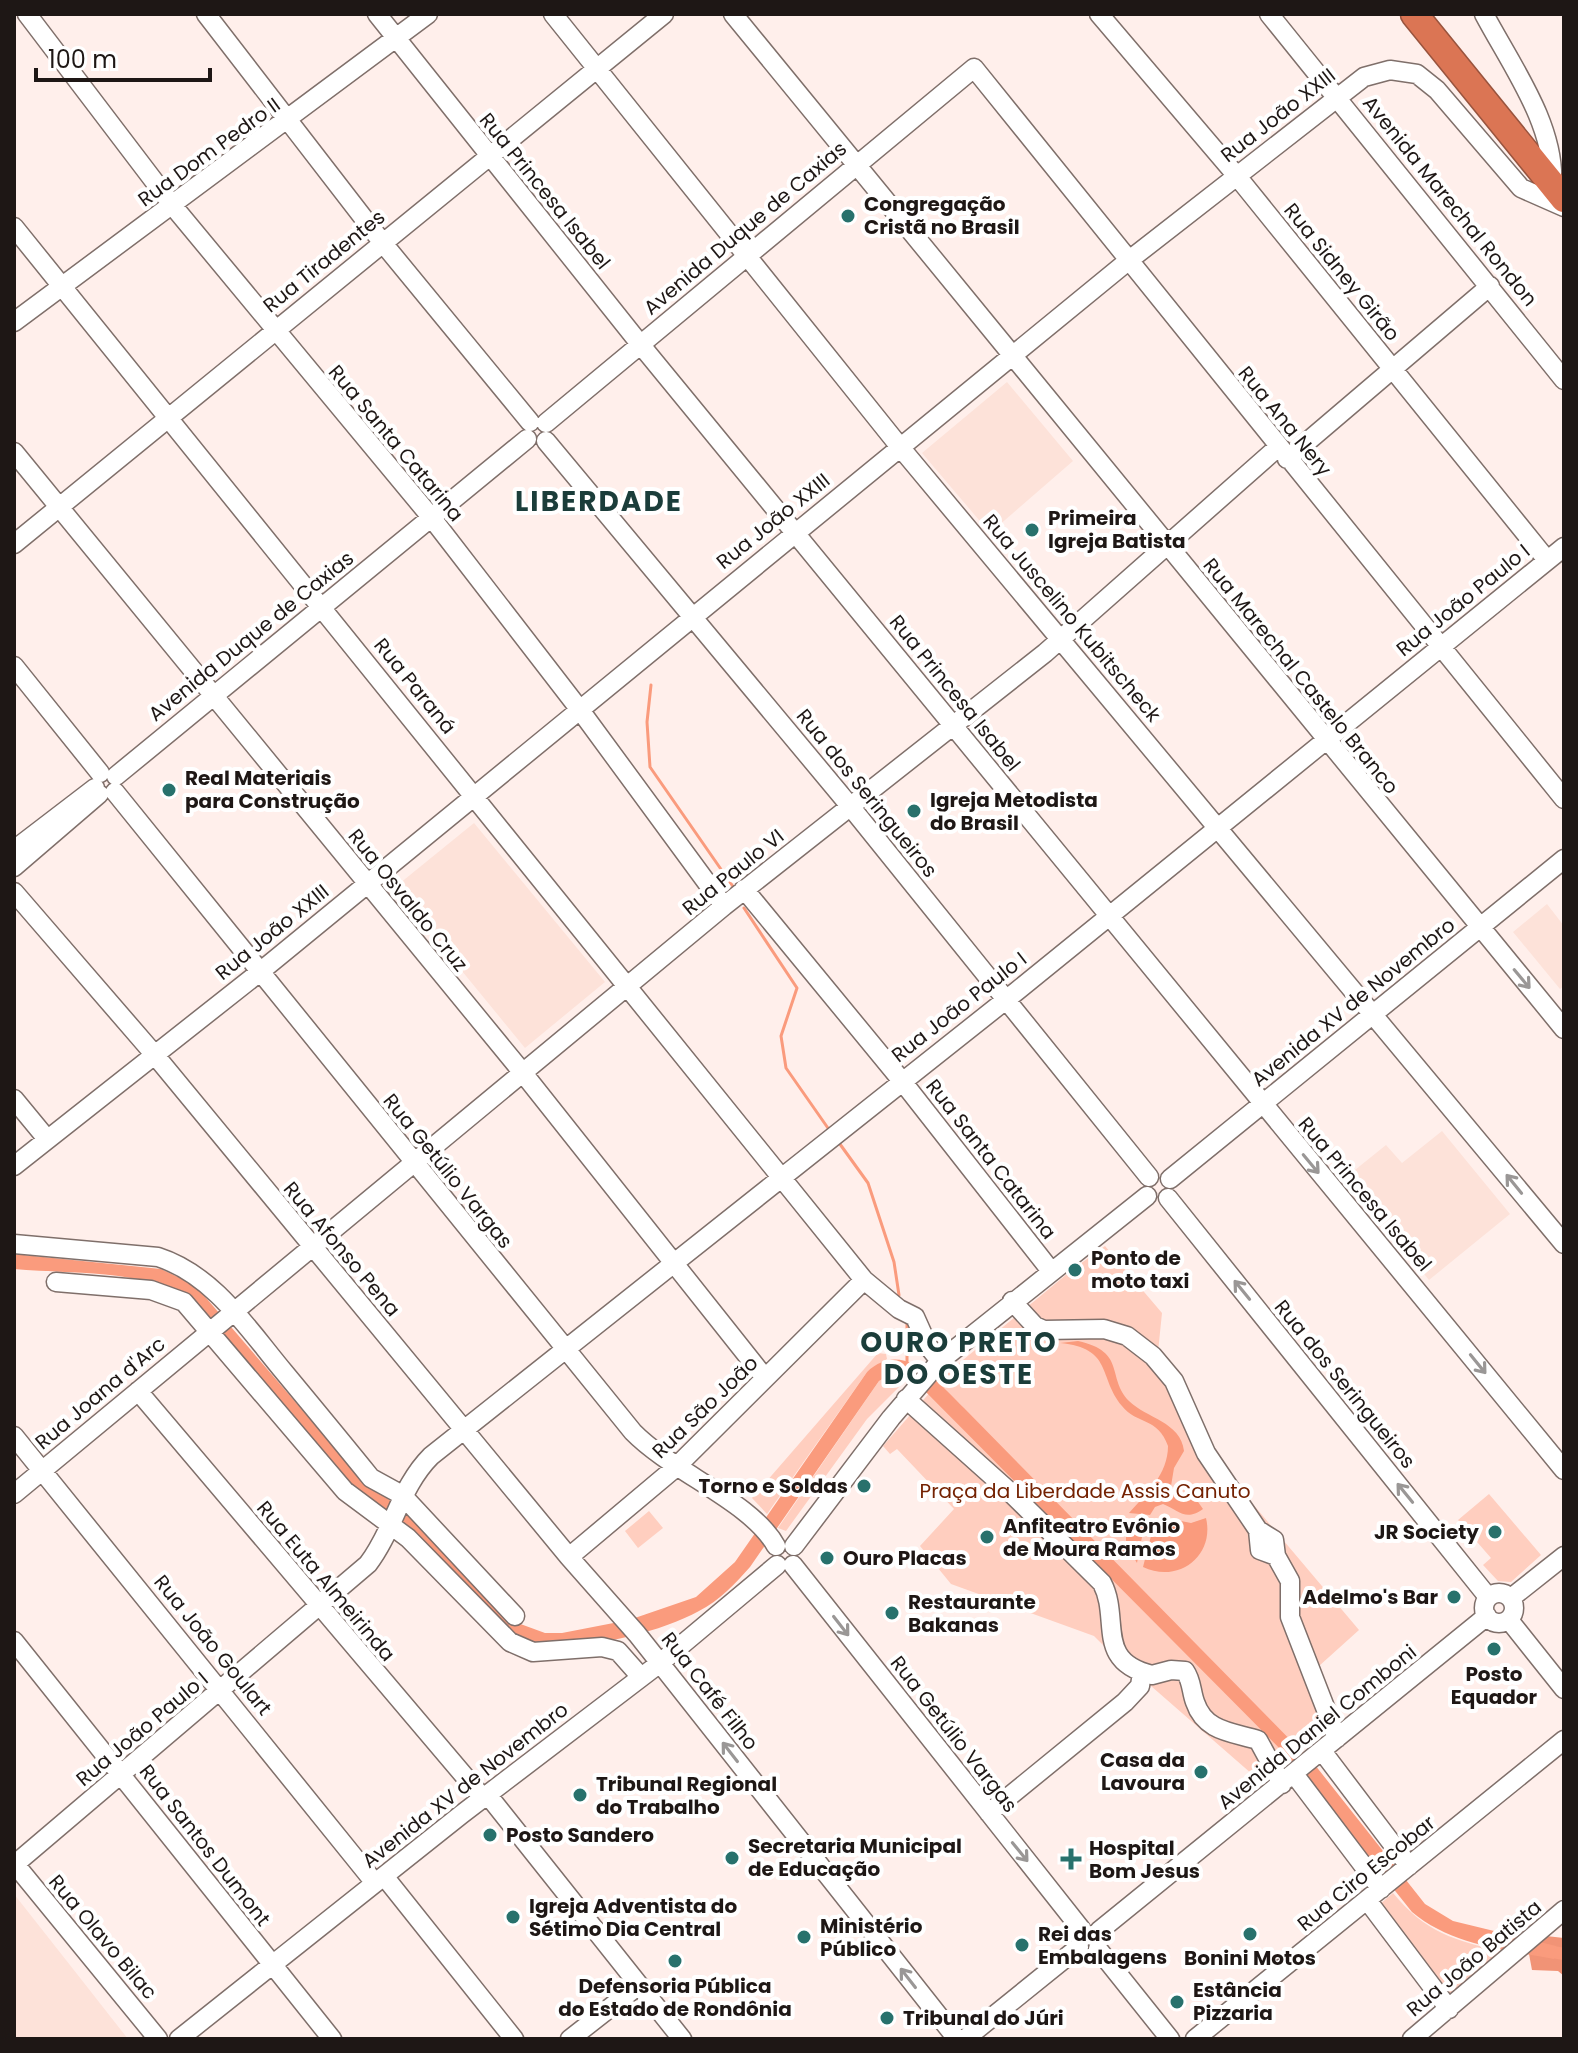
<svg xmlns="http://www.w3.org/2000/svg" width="1578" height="2053" font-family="Poppins,sans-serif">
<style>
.built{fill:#fde2d9}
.green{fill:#ffcebf}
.forest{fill:#f19376}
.water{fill:#fa9b7d}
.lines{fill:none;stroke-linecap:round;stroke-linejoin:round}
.stream{stroke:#fa9b7d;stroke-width:3}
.canal{stroke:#fa9b7d;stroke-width:12}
.minor-casing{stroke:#7f6f6a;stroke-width:21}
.highway-casing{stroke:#99543e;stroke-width:29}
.minor{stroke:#fff;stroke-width:18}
.highway{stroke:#db7554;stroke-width:26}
.oneway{stroke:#9a9796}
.poi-dot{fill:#28716c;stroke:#fff;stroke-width:3}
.labels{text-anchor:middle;stroke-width:8;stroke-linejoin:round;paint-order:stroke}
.street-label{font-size:20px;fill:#1e1715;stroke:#fff}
.poi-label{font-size:20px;font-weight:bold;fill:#1e1715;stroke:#fff;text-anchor:start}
.park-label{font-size:20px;fill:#742202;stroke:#fff}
.district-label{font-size:28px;font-weight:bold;letter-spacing:2px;fill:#1b3d3a;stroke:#fff}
</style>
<rect width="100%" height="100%" fill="#ffefeb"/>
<path class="built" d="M1007,382L1073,461L990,533L922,453Z
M474,823L605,982L525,1048L394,888Z
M1547,904L1564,926V986L1560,989L1513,932Z
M1442,1131L1510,1214L1429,1280L1345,1178L1386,1145L1402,1163Z
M14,1894L77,1974L128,2039H14Z"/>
<path class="green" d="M1105,1246L1162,1313L1158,1352L1204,1434L1241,1490L1359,1630L1319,1666L1337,1720L1260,1781L1151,1686L1137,1679L1094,1636L951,1584L920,1546L954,1509L897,1449L890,1454L883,1446L946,1374L1067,1274L1072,1279L1084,1270L1080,1264Z
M878,1353L886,1354L887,1359L867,1372L767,1514L752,1498Z
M894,1373L910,1376L867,1419L786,1531L778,1528L879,1381Z
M1489,1494L1541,1555L1511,1582L1498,1581L1483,1565L1491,1558L1458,1520Z
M649,1511L663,1528L638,1548L625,1531Z
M1393,1893C1426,1933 1454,1940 1503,1952L1450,1994L1379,1905Z"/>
<path class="forest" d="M1546,1936L1564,1938V1976L1558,1971L1532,1970L1529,1954Z"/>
<path class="water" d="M14,1254L161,1269L195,1285L364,1482L408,1513L515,1622L545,1633H562L629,1620L696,1597L735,1562L867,1372C904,1338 937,1382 964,1408L1315,1765L1425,1904L1453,1921L1556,1946L1554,1959C1506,1950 1451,1945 1412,1912L1289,1758L910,1376L894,1373L879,1381L750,1567C735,1584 720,1600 699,1611C659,1633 588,1649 543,1646C533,1645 522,1640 513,1637L366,1502L195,1302C153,1269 68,1274 14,1269Z
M1078,1341C1127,1352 1106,1377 1129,1401C1146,1418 1181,1422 1184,1451L1174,1468L1171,1486L1178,1497L1196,1499L1203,1509C1185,1522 1179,1510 1163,1504L1155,1507L1150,1515L1129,1513C1147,1493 1168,1474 1168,1446C1158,1417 1137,1425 1122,1406C1098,1377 1113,1348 1060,1343Z
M1206,1518C1215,1556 1178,1584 1143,1567L1153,1528L1166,1531L1176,1520L1191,1523Z
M1126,1520L1133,1522L1142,1537L1137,1563L1126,1544Z"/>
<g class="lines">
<path class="stream" d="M651,685L647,722L650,767L734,888
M744,908L797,988L781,1036L786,1068L830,1131
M837,1140L868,1183L894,1262L899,1295
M907,1323V1363"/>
<path class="canal" d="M1542,1950L1564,1954"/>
<g class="minor-casing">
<path id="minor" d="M27,14L173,206L431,517L580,710L724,906
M206,14L382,242L530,422
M377,14L640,344L1564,1470
M553,14L900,447L1564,1244
M733,14L1564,1029
M1099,14L1236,175L1547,560
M1269,14L1564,380
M1484,14C1511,65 1556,126 1552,185
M14,227L864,1280L899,1309L915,1317L928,1346L940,1361
M14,322L428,14
M546,423L974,68L1564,799
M546,441L850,806L1149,1177
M14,452L523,1073L765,1378
M1287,459L1490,286
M14,544L664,14
M14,666L100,773
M116,776L527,439
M115,792L633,1432C672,1472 752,1502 776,1546
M14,850L95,788
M14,867L99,794
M744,889L902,1081L1051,1271
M14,892L154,1054L569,1557L637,1634L957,2039
M14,1099L47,1139
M14,1166L261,971L1128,261L1364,77L1390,70L1417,74L1437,90L1521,188L1564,207
M1170,1179L1564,859
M1168,1198L1488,1597
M14,1244L158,1257C214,1275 248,1329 284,1372C313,1407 342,1442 371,1478L402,1495L515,1616
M56,1282L151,1290L184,1302L345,1491L408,1538L510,1642L533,1652L602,1647L618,1651L641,1677
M1012,1301L1035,1326L1044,1330L1104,1329L1127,1336L1153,1356L1174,1381L1206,1453L1258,1530L1274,1540L1276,1556L1290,1581V1617L1337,1738
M138,1391L483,1798
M906,1399L1010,1492L1102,1583C1121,1619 1094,1661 1152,1675L1171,1670L1185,1671C1192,1681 1191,1691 1195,1702C1205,1732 1232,1732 1258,1740L1282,1784
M14,1436L375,1883
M14,1494L724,906L1045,653L1277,448
M1258,1530L1260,1550L1276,1556
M794,1546L891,1418L940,1361L1147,1196
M569,1557L675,1468L864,1280
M793,1565L1081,1929
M1484 1608a15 15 0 1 1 30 0a15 15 0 1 1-30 0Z
M1511,1598L1564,1556
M1509,1620L1564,1689
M14,1641L332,2039
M1322,1751L1409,1866
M1294,1774L1381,1889
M487,1794L682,2039
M989,1813L1125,1702L1140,1686L1142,1672
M14,1863L158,2039
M14,1865L368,1564C394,1530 400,1487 431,1456L1017,991L1564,547
M384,1876L514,2039
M1367,1900L1449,2009
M1099,1931L1487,1616
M1098,1949L1170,2039
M179,2039L462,1814L660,1663L777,1565
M570,2039L639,1985
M965,2039L1079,1947
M1195,2039L1564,1740
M1412,2039L1564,1910"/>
</g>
<g class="highway-casing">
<path id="highway" d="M1414,14L1564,199"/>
</g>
<use href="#minor" class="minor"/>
<use href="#highway" class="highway"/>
</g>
<defs><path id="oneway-shaft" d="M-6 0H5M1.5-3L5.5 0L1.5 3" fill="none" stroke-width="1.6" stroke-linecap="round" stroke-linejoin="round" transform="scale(2)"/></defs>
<g class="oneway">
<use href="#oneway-shaft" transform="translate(1522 979) rotate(50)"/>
<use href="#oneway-shaft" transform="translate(1311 1164) rotate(50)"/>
<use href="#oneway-shaft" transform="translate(1514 1184) rotate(-129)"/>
<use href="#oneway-shaft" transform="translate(1242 1290) rotate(-129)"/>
<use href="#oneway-shaft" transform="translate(1478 1364) rotate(51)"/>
<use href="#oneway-shaft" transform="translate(1405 1493) rotate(-129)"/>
<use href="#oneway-shaft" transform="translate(841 1626) rotate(52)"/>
<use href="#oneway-shaft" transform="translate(730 1752) rotate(-128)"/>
<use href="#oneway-shaft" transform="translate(1020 1852) rotate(51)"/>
<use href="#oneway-shaft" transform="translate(908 1978) rotate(-128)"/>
</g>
<g class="poi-dot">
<circle cx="848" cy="216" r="8"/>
<circle cx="1032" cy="530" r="8"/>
<circle cx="169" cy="790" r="8"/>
<circle cx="914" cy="811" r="8"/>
<circle cx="1075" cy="1270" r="8"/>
<circle cx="864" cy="1486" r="8"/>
<circle cx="1495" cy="1532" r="8"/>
<circle cx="987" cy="1537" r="8"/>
<circle cx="827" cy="1558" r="8"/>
<circle cx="1454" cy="1597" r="8"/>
<circle cx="892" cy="1613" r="8"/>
<circle cx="1494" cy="1649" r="8"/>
<circle cx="1201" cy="1772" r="8"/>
<circle cx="580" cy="1795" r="8"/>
<circle cx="490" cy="1835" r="8"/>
<circle cx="732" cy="1858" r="8"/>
<path d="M1067 1847h8v8h8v8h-8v8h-8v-8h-8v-8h8z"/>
<circle cx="513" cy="1917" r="8"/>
<circle cx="1250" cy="1934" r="8"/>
<circle cx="804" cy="1937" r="8"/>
<circle cx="1022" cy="1945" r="8"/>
<circle cx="675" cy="1961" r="8"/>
<circle cx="1177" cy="2002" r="8"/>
<circle cx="887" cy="2018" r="8"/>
</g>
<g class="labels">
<g class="street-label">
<text transform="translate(1278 115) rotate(-38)" y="7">Rua João XXIII</text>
<text transform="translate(209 152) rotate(-36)" y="7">Rua Dom Pedro II</text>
<text transform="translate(545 191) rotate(51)" y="7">Rua Princesa Isabel</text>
<text transform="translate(1450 201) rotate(51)" y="7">Avenida Marechal Rondon</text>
<text transform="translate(745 228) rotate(-40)" y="7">Avenida Duque de Caxias</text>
<text transform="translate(324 261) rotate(-39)" y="7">Rua Tiradentes</text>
<text transform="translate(1342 272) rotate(51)" y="7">Rua Sidney Girão</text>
<text transform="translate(1285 421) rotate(51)" y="7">Rua Ana Nery</text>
<text transform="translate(396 443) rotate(50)" y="7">Rua Santa Catarina</text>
<text transform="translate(773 521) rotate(-39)" y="7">Rua João XXIII</text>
<text transform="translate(1463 600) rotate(-39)" y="7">Rua João Paulo I</text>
<text transform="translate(1072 618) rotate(50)" y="7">Rua Juscelino Kubitscheck</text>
<text transform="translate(251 636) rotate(-39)" y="7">Avenida Duque de Caxias</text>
<text transform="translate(1301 676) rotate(51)" y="7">Rua Marechal Castelo Branco</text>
<text transform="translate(415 686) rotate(51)" y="7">Rua Paraná</text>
<text transform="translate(955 693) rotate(51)" y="7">Rua Princesa Isabel</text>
<text transform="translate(867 793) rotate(51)" y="7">Rua dos Seringueiros</text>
<text transform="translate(733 872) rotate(-39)" y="7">Rua Paulo VI</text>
<text transform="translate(408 900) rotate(51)" y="7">Rua Osvaldo Cruz</text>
<text transform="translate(272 932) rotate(-39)" y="7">Rua João XXIII</text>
<text transform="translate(1353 1002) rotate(-39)" y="7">Avenida XV de Novembro</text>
<text transform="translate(959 1007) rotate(-38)" y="7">Rua João Paulo I</text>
<text transform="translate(991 1159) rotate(52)" y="7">Rua Santa Catarina</text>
<text transform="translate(448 1171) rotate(51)" y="7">Rua Getúlio Vargas</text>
<text transform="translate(1365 1194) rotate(50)" y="7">Rua Princesa Isabel</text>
<text transform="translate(342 1249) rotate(50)" y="7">Rua Afonso Pena</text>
<text transform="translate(1345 1384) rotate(51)" y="7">Rua dos Seringueiros</text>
<text transform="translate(100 1393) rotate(-40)" y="7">Rua Joana d'Arc</text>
<text transform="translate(705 1407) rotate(-44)" y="7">Rua São João</text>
<text transform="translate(326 1581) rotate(50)" y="7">Rua Euta Almeirinda</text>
<text transform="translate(213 1645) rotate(51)" y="7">Rua João Goulart</text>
<text transform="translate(710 1691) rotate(52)" y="7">Rua Café Filho</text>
<text transform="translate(1317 1727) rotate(-39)" y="7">Avenida Daniel Comboni</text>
<text transform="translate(142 1729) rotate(-40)" y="7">Rua João Paulo I</text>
<text transform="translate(954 1734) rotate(52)" y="7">Rua Getúlio Vargas</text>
<text transform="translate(465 1785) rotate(-38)" y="7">Avenida XV de Novembro</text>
<text transform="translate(205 1845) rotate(52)" y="7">Rua Santos Dumont</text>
<text transform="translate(1366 1873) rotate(-39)" y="7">Rua Ciro Escobar</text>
<text transform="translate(103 1937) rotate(50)" y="7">Rua Olavo Bilac</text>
<text transform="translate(1474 1958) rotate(-40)" y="7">Rua João Batista</text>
</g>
<g class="poi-label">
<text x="864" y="211">Congregação<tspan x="864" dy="23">Cristã no Brasil</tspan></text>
<text x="1048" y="525">Primeira<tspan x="1048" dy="23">Igreja Batista</tspan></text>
<text x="185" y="785">Real Materiais<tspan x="185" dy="23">para Construção</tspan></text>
<text x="930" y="807">Igreja Metodista<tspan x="930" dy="23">do Brasil</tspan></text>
<text x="1091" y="1265">Ponto de<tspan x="1091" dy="23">moto taxi</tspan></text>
<text x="848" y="1493" text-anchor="end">Torno e Soldas</text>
<text x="1003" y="1533">Anfiteatro Evônio<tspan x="1003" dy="23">de Moura Ramos</tspan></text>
<text x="1479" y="1539" text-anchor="end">JR Society</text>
<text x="843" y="1565">Ouro Placas</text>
<text x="1438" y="1604" text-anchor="end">Adelmo's Bar</text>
<text x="908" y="1609">Restaurante<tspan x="908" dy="23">Bakanas</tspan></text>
<text x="1494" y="1681" text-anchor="middle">Posto<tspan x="1494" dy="23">Equador</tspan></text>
<text x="1185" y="1767" text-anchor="end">Casa da<tspan x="1185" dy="23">Lavoura</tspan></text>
<text x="596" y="1791">Tribunal Regional<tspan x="596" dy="23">do Trabalho</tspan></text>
<text x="506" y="1842">Posto Sandero</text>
<text x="748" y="1853">Secretaria Municipal<tspan x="748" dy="23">de Educação</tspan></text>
<text x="1089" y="1855">Hospital<tspan x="1089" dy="23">Bom Jesus</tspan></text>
<text x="529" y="1913">Igreja Adventista do<tspan x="529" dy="23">Sétimo Dia Central</tspan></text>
<text x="820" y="1933">Ministério<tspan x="820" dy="23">Público</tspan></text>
<text x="1038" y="1941">Rei das<tspan x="1038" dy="23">Embalagens</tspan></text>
<text x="1250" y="1965" text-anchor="middle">Bonini Motos</text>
<text x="675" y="1993" text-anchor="middle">Defensoria Pública<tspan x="675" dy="23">do Estado de Rondônia</tspan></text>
<text x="1193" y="1997">Estância<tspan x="1193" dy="23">Pizzaria</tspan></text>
<text x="903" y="2025">Tribunal do Júri</text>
</g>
<g class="park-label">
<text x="1085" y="1498">Praça da Liberdade Assis Canuto</text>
</g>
<g class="district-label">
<text x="599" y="511">LIBERDADE</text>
<text x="959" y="1352">OURO PRETO<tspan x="959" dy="32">DO OESTE</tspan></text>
</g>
</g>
<rect width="1578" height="2053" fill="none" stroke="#1e1715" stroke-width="32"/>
<path d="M36 68v12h174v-12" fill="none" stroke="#1e1715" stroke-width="4"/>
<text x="48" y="68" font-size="24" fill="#1e1715" stroke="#ffffff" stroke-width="6" paint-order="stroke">100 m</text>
</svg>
